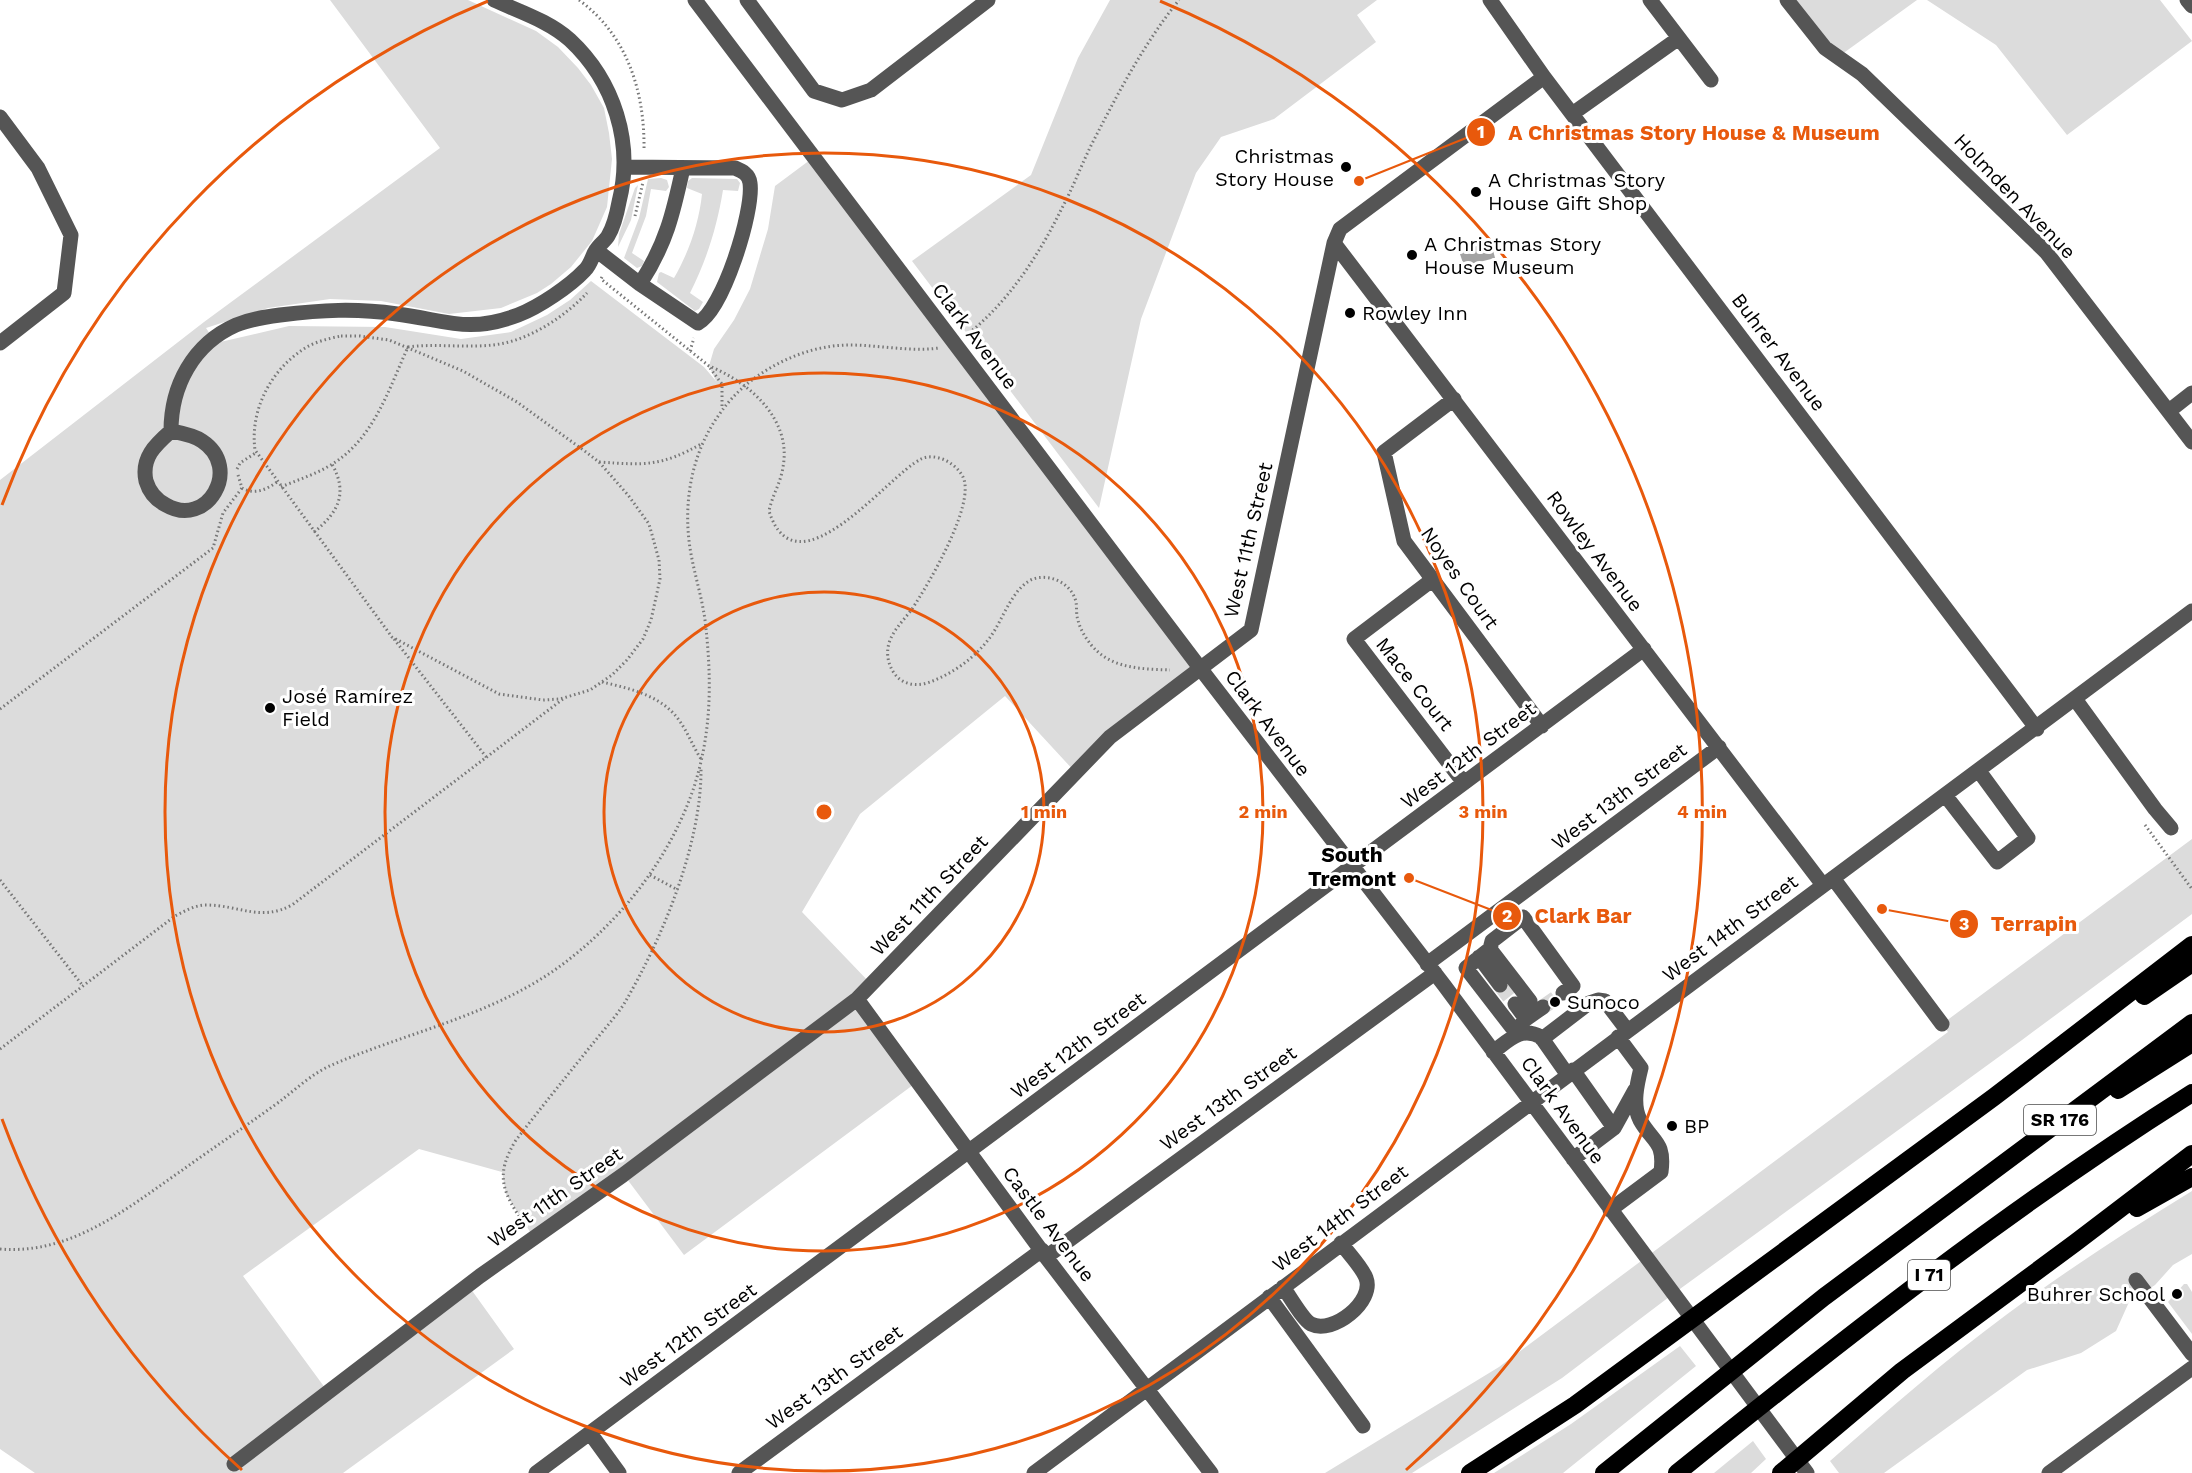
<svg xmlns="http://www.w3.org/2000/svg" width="2192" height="1473" font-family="'Work Sans',sans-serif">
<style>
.green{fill:#dcdcdc}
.water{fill:#a3a3a3}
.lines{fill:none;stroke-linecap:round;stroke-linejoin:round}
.minor-tunnel{stroke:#d9d9d9;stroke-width:15;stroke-dasharray:15 8;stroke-linecap:butt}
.path{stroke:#777;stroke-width:3;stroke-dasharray:1.5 3;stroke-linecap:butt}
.minor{stroke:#555;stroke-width:15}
.highway{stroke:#000;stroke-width:18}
.ring{fill:none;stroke:#e8590c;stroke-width:3}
.poi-dot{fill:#000;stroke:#fff;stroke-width:2}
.labels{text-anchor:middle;stroke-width:6;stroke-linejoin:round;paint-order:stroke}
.shield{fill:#fff;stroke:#4c4c4c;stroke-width:1.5}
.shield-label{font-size:18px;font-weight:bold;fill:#000}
.poi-label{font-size:20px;fill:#000;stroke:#fff;text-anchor:start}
.street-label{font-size:20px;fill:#000;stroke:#fff}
.neighbourhood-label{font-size:21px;font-weight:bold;fill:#000;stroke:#fff}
.centre{fill:#e8590c;stroke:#fff;stroke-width:3}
.ring-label{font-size:18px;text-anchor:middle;font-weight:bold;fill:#e8590c;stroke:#fff;stroke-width:6;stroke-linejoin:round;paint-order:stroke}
.leader{fill:none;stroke:#e8590c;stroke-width:2}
.callout-dot{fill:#e8590c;stroke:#fff;stroke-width:2}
.mark-label{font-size:18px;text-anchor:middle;font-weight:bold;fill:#fff}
.callout-label{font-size:21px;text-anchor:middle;font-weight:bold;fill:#e8590c;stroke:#fff;stroke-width:6;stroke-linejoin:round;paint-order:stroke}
</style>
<rect width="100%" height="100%" fill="#fff"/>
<path class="green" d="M330,0H468L536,31L558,47L578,68L591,85L604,108L609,133L612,159L607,207L592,241L571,267L551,284L537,293L501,308L449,314L381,301L330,299L268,308L206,328L216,343L289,326L385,327L461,339L511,332L547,315L570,300L591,281L704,367L716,381L709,366L714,349L734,320L750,289L768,229L775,186L814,157L1200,668L1076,773L1005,696L860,814L802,912L871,984L857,999L917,1082L684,1255L624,1175L534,1238L506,1194L502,1172L419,1149L243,1276L328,1392L468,1285L514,1349L343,1473H35L0,1449V480L204,322L440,148Z
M1110,0H1377L1357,15L1376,42L1274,119L1221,137L1196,173L1141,319L1099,508L912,261L1031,175L1078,58Z
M1787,0H1917L1838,57Z
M1927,0H2160L2192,41L2067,135L1996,45Z
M661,178L667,180L669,187L666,191L651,189L646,216L632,253L644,261L642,266L637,268L624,258L639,218L648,179Z
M692,178L737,179L740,183L738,191L723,190C717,227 707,259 690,293L703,302L699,309L695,311L657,282L659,273L661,272L674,278C689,252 699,223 702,194L687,188L688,181Z
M638,185L631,220L618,247L619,234L635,188Z
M2192,839V914L2022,1040L1673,1294L1562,1378L1412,1473H1325L1499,1367L1948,1032L1942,1024Z
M2192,1191V1254L2173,1265L2155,1285L2129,1302L2116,1331L2081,1353L2027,1370L1884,1473H1839L1830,1461C1887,1411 1945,1360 2006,1315C2066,1271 2128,1230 2192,1191Z
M2184,1284H2187L2192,1292V1334L2168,1302Z
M1680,1346L1696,1366L1563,1473H1494L1571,1424Z
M1753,1441L1766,1459L1751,1473H1714Z"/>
<path class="water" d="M1491,242L1495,258L1464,266L1459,251Z"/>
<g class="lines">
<path class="minor-tunnel" d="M1500,985L1515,1004
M1543,1007L1563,993"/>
<path class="path" d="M579,0C628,36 645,93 644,151
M635,216L643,182
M602,277L601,279L709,366C749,382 792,419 783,467C781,482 772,496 769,511C796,597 887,476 921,459C936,452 956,463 963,477C976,504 928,585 912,609C904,620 893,630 889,643C886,654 888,664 894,673C902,685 917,687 930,682C954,673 976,657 991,636C1003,619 1013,587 1033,579C1051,573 1072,584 1076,602C1077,608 1076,615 1078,620C1080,630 1089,644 1097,651C1116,669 1145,669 1170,670
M969,333C1008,302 1039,255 1061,210C1074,186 1083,160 1096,136C1120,89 1146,41 1179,0
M341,336H360L389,340L463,371L517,402L586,452L599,462L628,495L649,524L659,560L660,579L651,620L643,639L627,660L612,675L590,690L560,699L543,700L499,694L392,637L255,450C250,413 268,375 298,353C310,343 326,339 341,336Z
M690,351L694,338
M710,368L722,384V408
M599,462C646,465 660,467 703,443
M237,469L240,463L257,452
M238,475L242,488C254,495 266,490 277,482
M281,487C297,480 314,475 329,466C373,441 388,391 408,347C438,343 470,349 500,344C533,338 565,316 587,293
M314,532C339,512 348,493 332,464
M394,639L487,758
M602,682C627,688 656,694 674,714C686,727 692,745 701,759
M0,709L213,548L223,513L242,488
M2145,825L2192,889
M650,875L678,890
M0,880L83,986
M0,1049L175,916C185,911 195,905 206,905C239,905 260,922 292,905L563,699
M524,1224C503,1192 494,1176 516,1140C540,1109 565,1078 590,1047C601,1033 614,1019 624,1004C662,939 702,844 701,767
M0,1249C71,1255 126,1209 181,1171C213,1148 246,1126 279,1102C296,1089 314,1072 334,1064C414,1030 503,1013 572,957C626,914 670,856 693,790C712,733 712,679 705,620C702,598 695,576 691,554C682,505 691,452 721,412C748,373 802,345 849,345C880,345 909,352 939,348"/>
<path class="minor" d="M695,0L1200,668L1444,985L1807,1473
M747,0L814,91L842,100L871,90L988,0
M1490,0L1544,77L2037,729
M1650,0L1711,80
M1787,0L1825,48L1862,74L2046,252L2192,442
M2187,0L2192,6
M1572,114L1679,38
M0,117L38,168L71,235L64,293L0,343
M1334,243L1823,885
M596,250L640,284L698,323C723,310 754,211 750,183C749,174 742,171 735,168L625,167
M640,284C666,244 673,214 683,168
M1454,399L1384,452L1404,541L1542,726
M2169,411L2192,393
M171,431C181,433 193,435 202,441C243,468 207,529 166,505C156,500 149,491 146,481C141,458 155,445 171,431C171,386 193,344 236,325C250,319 265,317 280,315C322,310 355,308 397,314C446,320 467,334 518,315C539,307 570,286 585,270C591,264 592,256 596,250C599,245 605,241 608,236C614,226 617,213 619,202C634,143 614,81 570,40C549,21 520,12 494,0
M1432,580L1354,639L1464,783
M2075,699L2155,809L2171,828
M1945,795L1997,862L2028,838L1979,771
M1833,878L1942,1024
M1490,949L1492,941L1523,917L1573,986L1563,993
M1479,957L1500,985
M1427,964L1719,747
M857,999L1046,1257L1211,1473
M1515,1004L1526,1019
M1523,1021L1543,1007
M1517,1034L1466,968L1490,949L1530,1001L1526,1019
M1542,1039L1589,1003L1598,1000L1605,1001L1627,1030
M1493,1052C1509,1040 1521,1026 1541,1037L1567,1074
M1614,1128L1635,1090
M1573,1159L1614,1128L1573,1070
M1610,1210L1661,1172C1665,1141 1653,1143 1640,1120C1632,1105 1637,1084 1641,1068L1618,1037
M1046,1257L1435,973
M2136,1280L2192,1354
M1283,1287C1289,1295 1303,1320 1311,1324C1333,1335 1375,1301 1366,1278C1362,1267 1348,1253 1341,1243
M1269,1297L1363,1426
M590,1433L619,1473
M234,1464L480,1276L623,1175L857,999L1110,737L1251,630L1334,243L1340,229L1544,77
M536,1473L1644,649
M739,1473L1042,1250
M1034,1473L2192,611
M2049,1473L2192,1368"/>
<path class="highway" d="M2144,996L2192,963
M2118,1090L2192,1043
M2137,1208L2192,1177
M1470,1473L1575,1405L1994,1097L2192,945
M1604,1473L1824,1297L2192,1023
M1677,1473C1843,1339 2011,1207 2192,1093
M1781,1473L1902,1371L2075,1243L2192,1154"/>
</g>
<g class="ring">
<circle cx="824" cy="812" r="220"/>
<circle cx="824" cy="812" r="439"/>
<circle cx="824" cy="812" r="659"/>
<path d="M242 1470A878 878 0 0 1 2 1119M2 505A878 878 0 0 1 488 1M1160 1A878 878 0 0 1 1406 1470"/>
</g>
<g class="poi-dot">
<circle cx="1346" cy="167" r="6"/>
<circle cx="1476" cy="192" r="6"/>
<circle cx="1412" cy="255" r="6"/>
<circle cx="1350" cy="313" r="6"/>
<circle cx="270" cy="708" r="6"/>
<circle cx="1555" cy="1002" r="6"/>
<circle cx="1672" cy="1126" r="6"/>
<circle cx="2177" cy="1294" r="6"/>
</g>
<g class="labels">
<g class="shield">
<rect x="2024" y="1105" width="72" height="30" rx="4.5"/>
<rect x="1908" y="1260" width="42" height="30" rx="4.5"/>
</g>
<g class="shield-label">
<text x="2060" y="1126">SR 176</text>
<text x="1929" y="1281">I 71</text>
</g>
<g class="poi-label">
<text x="1334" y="163" text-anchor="end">Christmas<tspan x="1334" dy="23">Story House</tspan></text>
<text x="1488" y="187">A Christmas Story<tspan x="1488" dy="23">House Gift Shop</tspan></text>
<text x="1424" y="251">A Christmas Story<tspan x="1424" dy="23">House Museum</tspan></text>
<text x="1362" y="320">Rowley Inn</text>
<text x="282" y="703">José Ramírez<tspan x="282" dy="23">Field</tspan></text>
<text x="1567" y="1009">Sunoco</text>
<text x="1684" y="1133">BP</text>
<text x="2165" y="1301" text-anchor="end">Buhrer School</text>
</g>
<g class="street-label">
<text transform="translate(2015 196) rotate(46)" y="7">Holmden Avenue</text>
<text transform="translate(975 336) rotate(53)" y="7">Clark Avenue</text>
<text transform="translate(1779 352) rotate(53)" y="7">Buhrer Avenue</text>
<text transform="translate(1248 540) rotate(-77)" y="7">West 11th Street</text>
<text transform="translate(1595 551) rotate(53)" y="7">Rowley Avenue</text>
<text transform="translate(1460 578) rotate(55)" y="7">Noyes Court</text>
<text transform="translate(1415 684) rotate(52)" y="7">Mace Court</text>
<text transform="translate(1268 723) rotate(53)" y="7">Clark Avenue</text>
<text transform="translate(1468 755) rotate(-37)" y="7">West 12th Street</text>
<text transform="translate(1619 796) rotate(-37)" y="7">West 13th Street</text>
<text transform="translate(929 895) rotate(-46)" y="7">West 11th Street</text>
<text transform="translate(1730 928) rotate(-37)" y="7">West 14th Street</text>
<text transform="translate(1078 1045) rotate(-37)" y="7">West 12th Street</text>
<text transform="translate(1228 1098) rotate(-36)" y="7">West 13th Street</text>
<text transform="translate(1563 1110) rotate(54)" y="7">Clark Avenue</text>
<text transform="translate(555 1197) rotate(-35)" y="7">West 11th Street</text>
<text transform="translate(1340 1218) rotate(-37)" y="7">West 14th Street</text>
<text transform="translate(1049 1224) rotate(53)" y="7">Castle Avenue</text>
<text transform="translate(688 1335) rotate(-36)" y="7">West 12th Street</text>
<text transform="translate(834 1377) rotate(-36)" y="7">West 13th Street</text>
</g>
<g class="neighbourhood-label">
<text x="1352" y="862">South<tspan x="1352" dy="24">Tremont</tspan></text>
</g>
</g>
<circle cx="824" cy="812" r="9" class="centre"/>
<g class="ring-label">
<text x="1044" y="818">1 min</text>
<text x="1263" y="818">2 min</text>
<text x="1483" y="818">3 min</text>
<text x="1702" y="818">4 min</text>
</g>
<path class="leader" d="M1359 181L1481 132M1409 878L1507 916M1882 909L1964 924"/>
<g class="callout-dot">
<circle cx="1359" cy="181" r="6"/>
<circle cx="1409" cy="878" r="6"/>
<circle cx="1882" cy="909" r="6"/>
<circle cx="1481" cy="132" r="15"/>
<circle cx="1507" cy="916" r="15"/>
<circle cx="1964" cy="924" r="15"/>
</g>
<g class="mark-label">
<text x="1481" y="138">1</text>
<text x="1507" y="922">2</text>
<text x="1964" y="930">3</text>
</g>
<g class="callout-label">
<text x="1694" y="140">A Christmas Story House &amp; Museum</text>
<text x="1583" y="923">Clark Bar</text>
<text x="2034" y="931">Terrapin</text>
</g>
</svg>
